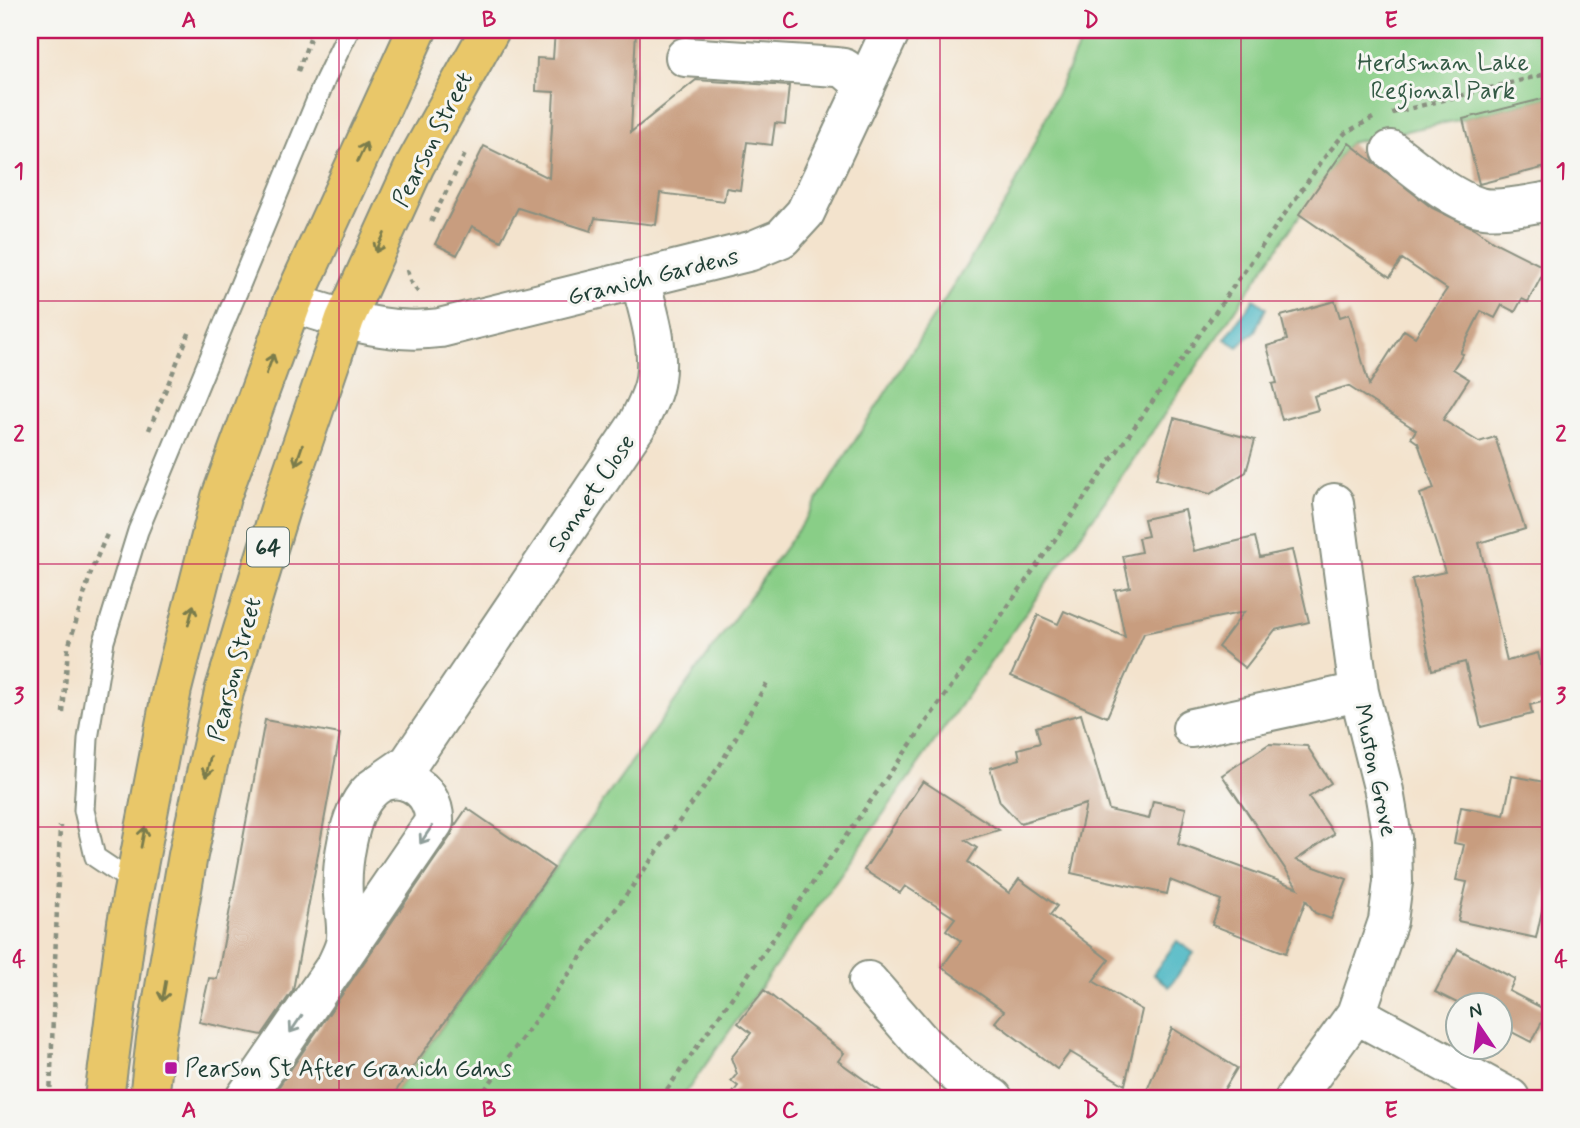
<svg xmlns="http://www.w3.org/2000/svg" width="1580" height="1128" font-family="Mynerve,sans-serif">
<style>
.green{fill:#89ce87;stroke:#54865e;stroke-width:2}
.water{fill:#47b5c2;stroke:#33797b;stroke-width:2}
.building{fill:#c89d7f}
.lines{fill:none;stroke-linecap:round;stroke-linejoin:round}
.service-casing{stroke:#899080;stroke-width:23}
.minor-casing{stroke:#899080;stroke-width:42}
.primary-casing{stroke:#899080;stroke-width:42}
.path{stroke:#899080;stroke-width:4.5;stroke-dasharray:5 5;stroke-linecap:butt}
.service{stroke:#fff;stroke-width:19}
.minor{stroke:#fff;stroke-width:38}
.primary{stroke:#e9c769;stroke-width:38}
.oneway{stroke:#7a7b4c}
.oneway2{stroke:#8f9e9a}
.grid{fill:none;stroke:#c2185b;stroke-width:2;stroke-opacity:0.55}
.poi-dot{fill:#b5179e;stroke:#f6f6f2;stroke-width:2.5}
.labels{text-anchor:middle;stroke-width:6;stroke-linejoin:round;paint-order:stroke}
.shield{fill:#f6f6f2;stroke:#60746d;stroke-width:2}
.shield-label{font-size:23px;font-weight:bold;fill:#1f3d34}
.park-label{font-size:24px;fill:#345a45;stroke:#f6f6f2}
.street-label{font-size:24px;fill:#1f3d34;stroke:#f6f6f2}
.poi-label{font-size:24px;fill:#1f3d34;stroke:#f6f6f2;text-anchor:start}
.neatline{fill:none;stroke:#c2185b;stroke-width:2.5}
.grid-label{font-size:23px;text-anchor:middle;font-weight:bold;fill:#c2185b}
</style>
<rect width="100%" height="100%" fill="#f6f6f2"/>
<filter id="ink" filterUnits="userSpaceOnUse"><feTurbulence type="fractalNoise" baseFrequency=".0143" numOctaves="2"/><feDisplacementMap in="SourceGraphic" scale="14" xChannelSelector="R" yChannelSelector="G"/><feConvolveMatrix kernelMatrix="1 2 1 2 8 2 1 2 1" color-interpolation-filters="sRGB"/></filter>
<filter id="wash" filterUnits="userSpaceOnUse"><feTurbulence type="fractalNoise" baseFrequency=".00686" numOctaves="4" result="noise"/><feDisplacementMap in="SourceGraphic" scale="28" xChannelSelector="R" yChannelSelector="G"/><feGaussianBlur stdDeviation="1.57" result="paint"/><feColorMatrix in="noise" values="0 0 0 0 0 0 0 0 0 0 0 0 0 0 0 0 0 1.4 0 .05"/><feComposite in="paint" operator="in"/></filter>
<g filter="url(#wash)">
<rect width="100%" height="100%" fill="#f3e3cd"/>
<path class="green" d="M1086,30H1550V97L1463,119L1349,143L1112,491L682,1098H391L806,518L1009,198Z"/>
<path class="water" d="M1254,299L1266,308L1255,331L1238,347L1225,339Z
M1177,941L1194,953L1169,987L1153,974Z"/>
<g id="blocks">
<path class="building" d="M555,30H636L631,132L696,80L789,86L785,124L775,123L772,145L747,142L740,190L726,188L724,201L660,193L656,225L595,218L591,231L518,208L501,241L472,226L457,255L435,244L484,146L549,178L554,92L536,91L537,58L553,59Z
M1550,97V166L1479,184L1463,119Z
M1349,143L1432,208L1474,228L1494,242L1546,268L1528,302L1522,299L1515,312L1502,305L1495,318L1481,311L1460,353L1463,354L1453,369L1469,379L1443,420L1479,442L1495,437L1525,529L1479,543L1507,661L1538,653L1550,700L1530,705L1532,714L1481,727L1465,662L1432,670L1412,579L1445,572L1420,494L1434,489L1418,443L1411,438L1416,430L1348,386L1314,396L1318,410L1282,420L1272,384L1277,383L1267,346L1287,340L1281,316L1335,301L1340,317L1349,314L1369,385L1404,330L1415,337L1447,289L1402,259L1390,277L1299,214Z
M1174,418L1255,440L1246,472L1210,494L1156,479Z
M1185,510L1194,551L1255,537L1260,557L1292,550L1309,622L1275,630L1245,668L1218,647L1244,612L1144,633L1107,717L1011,676L1038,615L1058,624L1064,611L1125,637L1115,590L1130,587L1123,556L1141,552L1138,538L1148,536L1144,519Z
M1081,714L1109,810L1149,819L1153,801L1186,808L1178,844L1298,888L1222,775L1269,744L1307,746L1331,783L1309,797L1334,834L1296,860L1347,879L1331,919L1315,913L1306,900L1286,953L1212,925L1221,900L1170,880L1167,894L1071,873L1086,804L1020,823L1000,802L990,768L1020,759L1018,749L1040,743L1036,727Z
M265,720L340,734L293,990L262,1035L199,1022L209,978L217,979Z
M1512,776L1550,783V874L1536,938L1458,921L1467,882L1456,880L1464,845L1454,843L1461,807L1504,815Z
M923,781L999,830L965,840L977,848L968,862L1009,893L1019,879L1057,906L1050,915L1109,960L1093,981L1142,1010L1125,1085L1070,1052L1057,1069L995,1022L1004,1011L942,967L961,941L946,930L955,918L905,886L900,893L864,870Z
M467,808L554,868L391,1098H271L452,834L454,827Z
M1458,949L1515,979L1509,991L1548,1011L1531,1042L1500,1026V1005H1461L1435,992Z
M764,990L844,1053L838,1061L890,1098H729L738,1086L731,1081L737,1074L731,1058L751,1033L738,1023Z
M1172,1028L1237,1068L1219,1098H1144Z"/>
</g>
</g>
<g filter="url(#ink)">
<use href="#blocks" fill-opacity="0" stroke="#899080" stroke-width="2"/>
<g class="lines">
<g class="service-casing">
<path id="service" d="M134,883L95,857L84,810L88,739L104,641L138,531L325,80L349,30"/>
</g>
<g class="minor-casing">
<path id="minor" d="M685,57L837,67L844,68L865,86
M1391,150C1418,170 1447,197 1479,207C1497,212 1531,204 1550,201
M292,303C343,319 386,335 440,328L751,251L782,238L805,213L891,30
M1192,728L1359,692
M380,783L409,763L637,425C644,410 653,395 655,379C660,346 648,311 640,280
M868,981L923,1044L960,1077L993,1098
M1356,1014L1510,1098
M245,1098C308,1006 372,914 434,822C436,786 393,764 368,793C348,815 341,866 343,895C344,909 347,924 346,938C345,949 339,958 335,968
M1295,1098L1356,1014L1388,921L1393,882L1392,838L1384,791L1359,692L1334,503"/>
</g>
<g class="primary-casing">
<path id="primary" d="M104,1098L127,923L172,689L221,497L292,303L417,30
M149,1098L156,1039L188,855L224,692L280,509L345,319L415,165L490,30"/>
</g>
<path class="path" d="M298,71L313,30
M1392,113L1550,73
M431,222L466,152
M407,270L410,281L419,293
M149,430L190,331
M63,713L68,648L92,569L108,532
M50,1098L60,826
M479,1098L720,765L768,681
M661,1098L1327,154L1345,133L1373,118"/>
<use href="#service" class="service"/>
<use href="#minor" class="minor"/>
<use href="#primary" class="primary"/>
</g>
<defs><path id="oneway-shaft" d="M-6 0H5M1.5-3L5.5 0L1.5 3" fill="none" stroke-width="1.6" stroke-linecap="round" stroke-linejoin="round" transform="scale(1.75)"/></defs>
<g class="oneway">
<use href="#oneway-shaft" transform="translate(362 152) rotate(-65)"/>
<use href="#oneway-shaft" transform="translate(380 243) rotate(115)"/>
<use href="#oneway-shaft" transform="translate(270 364) rotate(-70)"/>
<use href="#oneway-shaft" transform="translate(299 455) rotate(109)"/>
<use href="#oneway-shaft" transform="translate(191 615) rotate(-75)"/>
<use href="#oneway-shaft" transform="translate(208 767) rotate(103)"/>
<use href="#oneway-shaft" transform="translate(143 837) rotate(-79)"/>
<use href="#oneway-shaft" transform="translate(164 991) rotate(100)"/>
</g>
<g class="oneway2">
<use href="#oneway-shaft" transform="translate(426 835) rotate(124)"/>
<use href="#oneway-shaft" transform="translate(296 1024) rotate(124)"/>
</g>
</g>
<path class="grid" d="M339,30V1098M640,30V1098M940,30V1098M1241,30V1098M30,301H1550M30,564H1550M30,827H1550"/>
<rect class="poi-dot" x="164" y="1061" width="14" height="14" rx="3.5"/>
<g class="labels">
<rect class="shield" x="247" y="527.5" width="42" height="39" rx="5"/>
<g class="shield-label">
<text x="268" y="555">64</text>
</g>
<g class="park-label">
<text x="1443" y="70">Herdsman Lake<tspan x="1443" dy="28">Regional Park</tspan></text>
</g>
<g class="street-label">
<text transform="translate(432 139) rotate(-63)" y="8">Pearson Street</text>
<text transform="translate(653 276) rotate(-14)" y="8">Granich Gardens</text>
<text transform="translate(591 493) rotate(-56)" y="8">Sonnet Close</text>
<text transform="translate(234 669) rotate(-75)" y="8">Pearson Street</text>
<text transform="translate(1376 770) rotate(78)" y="8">Muston Grove</text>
</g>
<g class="poi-label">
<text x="185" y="1076">Pearson St After Granich Gdns</text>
</g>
</g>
<rect width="1580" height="1128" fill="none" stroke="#f6f6f2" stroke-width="77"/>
<g transform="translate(1479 1026) rotate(347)"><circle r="33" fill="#f6f6f2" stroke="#a0aca6" stroke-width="2"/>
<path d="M0-5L12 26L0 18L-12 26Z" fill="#b5179e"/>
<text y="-10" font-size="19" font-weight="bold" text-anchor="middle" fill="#1f3d34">N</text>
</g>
<rect x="38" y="38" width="1504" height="1052" class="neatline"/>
<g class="grid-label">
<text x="189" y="27">A</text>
<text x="489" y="27">B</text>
<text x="790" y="27">C</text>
<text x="1091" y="27">D</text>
<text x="1391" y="27">E</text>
<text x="19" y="178">1</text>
<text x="1561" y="178">1</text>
<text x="19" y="441">2</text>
<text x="1561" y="441">2</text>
<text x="19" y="703">3</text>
<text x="1561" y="703">3</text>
<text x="19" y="966">4</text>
<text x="1561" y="966">4</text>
<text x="189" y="1117">A</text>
<text x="489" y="1117">B</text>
<text x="790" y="1117">C</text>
<text x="1091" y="1117">D</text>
<text x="1391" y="1117">E</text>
</g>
</svg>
